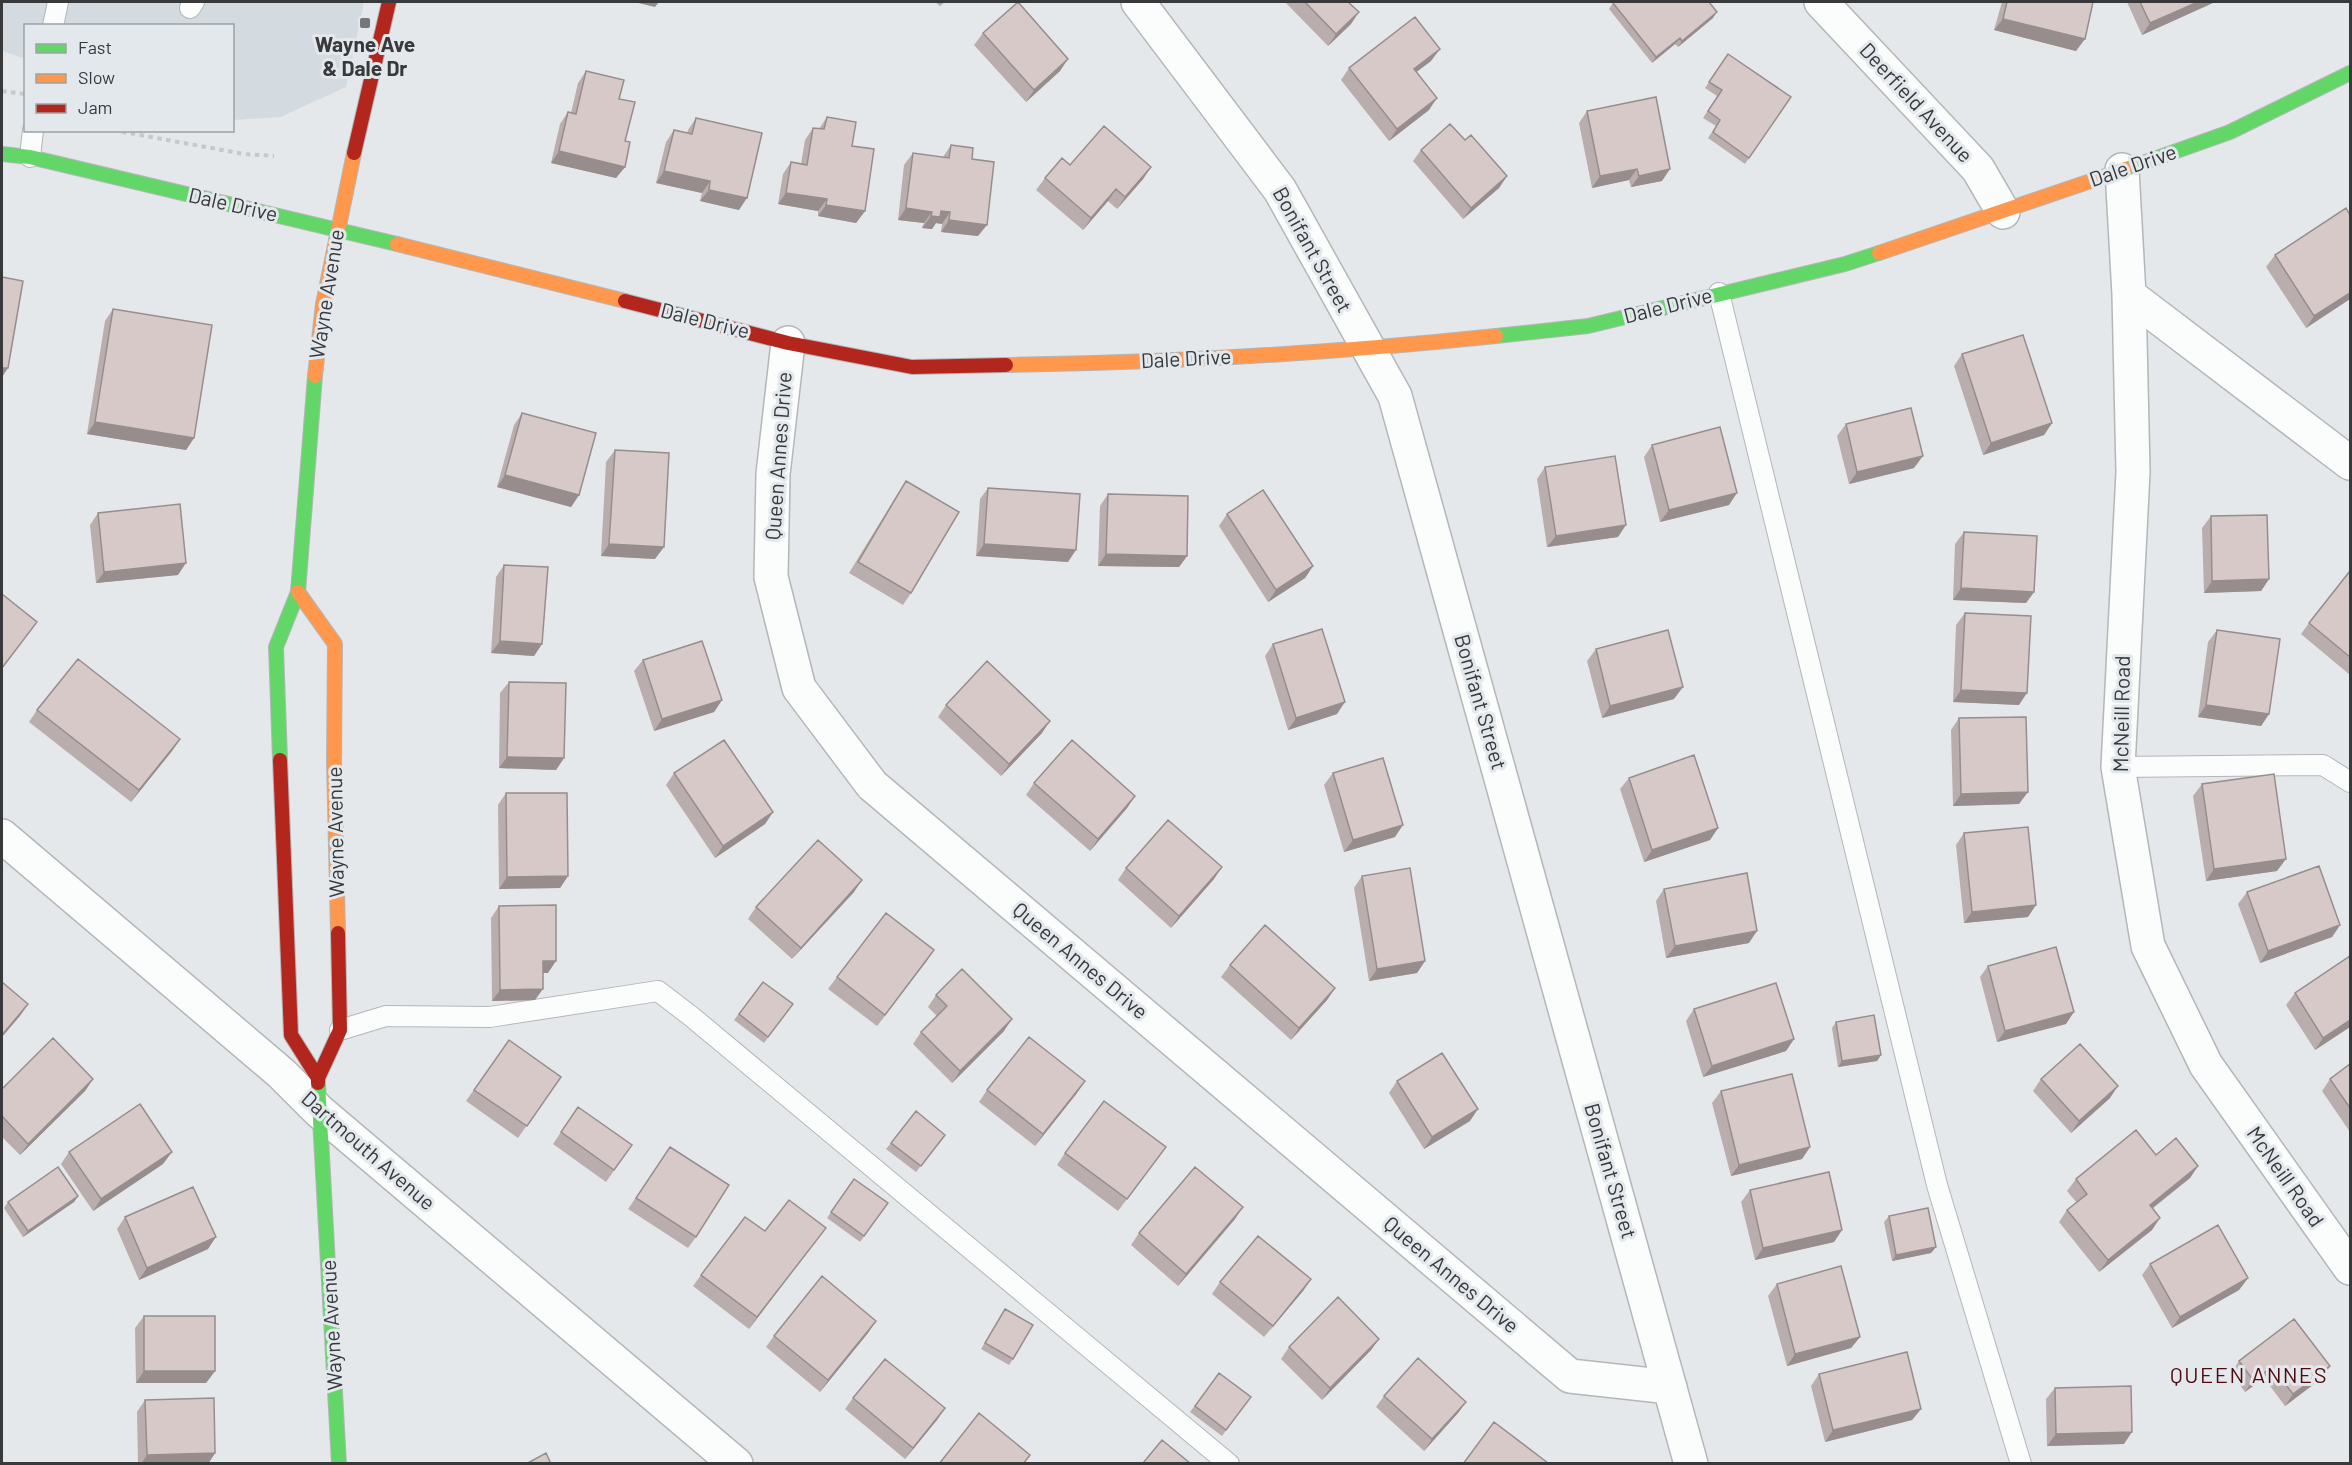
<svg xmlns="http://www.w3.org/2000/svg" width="2352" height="1465" font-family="Barlow,sans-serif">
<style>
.built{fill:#d3dbe1}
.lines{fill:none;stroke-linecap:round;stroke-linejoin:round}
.lane-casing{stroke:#b4b6b8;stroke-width:22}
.street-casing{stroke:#b4b6b8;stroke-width:36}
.fast-casing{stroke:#b4b6b8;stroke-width:16}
.slow-casing{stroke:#b4b6b8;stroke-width:16}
.jam-casing{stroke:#b4b6b8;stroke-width:16}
.path{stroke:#c7c8c9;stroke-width:4;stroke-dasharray:4.5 4.5;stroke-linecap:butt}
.lane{stroke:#fbfcfc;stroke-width:20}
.street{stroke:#fbfcfc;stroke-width:33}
.fast{stroke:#63d668;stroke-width:14}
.slow{stroke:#ff974d;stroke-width:14}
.jam{stroke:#b3261e;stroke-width:14}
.wall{fill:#baadad}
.shaded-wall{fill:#978d8d}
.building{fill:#d8c9c9;stroke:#978d8d;stroke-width:1.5}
.poi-dot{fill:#747679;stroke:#e3e8ed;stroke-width:2}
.labels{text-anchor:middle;stroke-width:6;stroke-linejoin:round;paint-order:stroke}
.poi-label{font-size:21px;font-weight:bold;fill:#37393b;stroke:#e3e8ed}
.street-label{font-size:21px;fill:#37393b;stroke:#e3e8ed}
.neighbourhood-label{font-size:22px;letter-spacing:1.5px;fill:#4f0a0b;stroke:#e3e8ed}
</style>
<rect width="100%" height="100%" fill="#e5e8eb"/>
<path class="built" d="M2,2H364L346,87L281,117L233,120L232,26H26L25,59L2,51Z"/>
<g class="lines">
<g class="lane-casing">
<path id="lane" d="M190,8L194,2
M53,26L58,2
M30,157L33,130
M1719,293L1937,1185L2021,1464
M2118,767L2323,765L2350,782
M340,1030L386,1016L490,1017L658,991L692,1017L1229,1464"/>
</g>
<g class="street-casing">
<path id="street" d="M1138,2L1280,190L1395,396L1691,1464
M1821,2L1978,169L2003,212
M2122,170L2129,295L2133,472L2118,767L2148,946L2206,1065L2350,1268
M2129,295L2350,463
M788,343L773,474L771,577L799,688L872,785L1570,1376L1670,1387
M2,836L281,1073L319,1111L736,1464"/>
</g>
<g class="fast-casing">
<path id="fast" d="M2,154L30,157L397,244
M2126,169L2230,132L2350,73
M1496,336L1588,326L1845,264L1879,253
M280,760L276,647L298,592L315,376
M318,1083L339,1464"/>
</g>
<g class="slow-casing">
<path id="slow" d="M397,244L625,301
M1879,253L2126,169
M1006,365C1170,363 1333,353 1496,336
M315,376L323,304L354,153
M298,592L335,644L334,761L338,933"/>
</g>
<g class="jam-casing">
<path id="jam" d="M354,153L389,2
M625,301L788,343L912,367L1006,365
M280,760L291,1035L318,1078V1083
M318,1078L340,1030L338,933"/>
</g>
<path class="path" d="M2,91L26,94
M113,130L244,154L274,156"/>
<use href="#lane" class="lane"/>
<use href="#street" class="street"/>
<use href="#fast" class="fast"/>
<use href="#slow" class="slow"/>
<use href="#jam" class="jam"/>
</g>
<path class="wall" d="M935,2H945L940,6Z
M1285,2H1350H1349L1351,24L1328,46Z
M2002,2H2093L2076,51L1994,30Z
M2127,2H2215L2142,35Z
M1613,3L1713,18L1678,47L1675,44L1652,63L1609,9Z
M983,33L1060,71L1026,102L974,45Z
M1728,54L1791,97L1745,164L1708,138L1716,126L1703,118L1717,96L1705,88Z
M1431,61L1416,72L1429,110L1389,141L1341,80L1349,68Z
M586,71L619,99L625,167L616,178L551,163L560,124L568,112L571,113L578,83Z
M1587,111L1662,181L1631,187L1629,180L1592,188L1579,123Z
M827,117L865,211L856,223L818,216V211L778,204L783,174L791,162L801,164L805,140L813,128L819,129Z
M696,118L739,210L700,201L702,193L656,183L666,142L674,130L687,133L688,130Z
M1465,140L1507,176L1499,188L1463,219L1413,161L1421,150Z
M951,145L972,159L978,236L941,232L942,224L936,223L932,229L922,228L924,223L898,220L904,165L913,153L943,157Z
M1070,165L1151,167L1143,179L1117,209L1108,201L1083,230L1036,190L1045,178Z
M2275,255L2350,299L2306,328L2266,267Z
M113,309L194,438L186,450L87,434L105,321Z
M1962,354L2052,423L2044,435L1983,455L1954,366Z
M522,413L579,495L571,507L497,487L514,425Z
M1846,424L1914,468L1849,484L1837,436Z
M1652,445L1729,505L1660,522L1644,457Z
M615,450L655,559L601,556L606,462Z
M1545,467L1618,537L1547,547L1537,479Z
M906,481L911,593L903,605L849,573L898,493Z
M988,488L1068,562L976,556L980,499Z
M1108,494L1187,556L1179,567L1098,566L1100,506Z
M98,513L178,575L96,583L90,525Z
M1227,514L1313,566L1305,578L1268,602L1219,526Z
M2211,516L2269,579L2261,591L2204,593L2202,528Z
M1964,532L2034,592L2026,603L1953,600L1955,544Z
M504,565L542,644L534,656L491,653L496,577Z
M2350,571V675L2301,634L2309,623Z
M1965,613L2019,705L1953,702L1956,625Z
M2217,630L2269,714L2261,726L2198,717L2208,642Z
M1273,644L1337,714L1288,730L1265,656Z
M1596,649L1674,699L1602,718L1587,661Z
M643,660L722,700L714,712L654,731L634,671Z
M509,682L564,758L556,770L499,768L500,693Z
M946,705L1042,733L1001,776L938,717Z
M37,710L180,739L172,751L131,802L29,722Z
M1959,718L2019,804L1953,806L1951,730Z
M674,773L773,812L765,824L715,858L666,785Z
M1333,773L1395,837L1344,852L1324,785Z
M1629,778L1718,828L1710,840L1644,862L1620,789Z
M1034,783L1135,796L1127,808L1090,851L1026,795Z
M2202,784L2277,871L2206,881L2193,796Z
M506,793L568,876L560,888L499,889L498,805Z
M1964,833L2028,917L1964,923L1956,845Z
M1126,868L1214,879L1171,928L1118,880Z
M1362,876L1425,961L1417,973L1369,981L1354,888Z
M1664,889L1749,943L1666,958L1656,901Z
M854,892L792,959L748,919L756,907Z
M2247,892L2340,925L2332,937L2260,963L2238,904Z
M499,906L548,973H543L535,1000L492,1001L491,918Z
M934,950L877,1026L828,989L837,977Z
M2350,956V1027L2315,1050L2286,1005L2295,993Z
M1230,965L1335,988L1327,1000L1291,1040L1221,977Z
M1988,966L2066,1024L1997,1042L1980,977Z
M763,982L793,1004L764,1043L734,1020Z
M936,995L1004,1031L952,1083L913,1044L921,1032L937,1016L928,1007Z
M1694,1009L1794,1039L1786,1051L1703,1077L1686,1021Z
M1836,1022L1881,1055L1877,1061L1838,1067L1832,1028Z
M509,1040L561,1077L518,1138L466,1101Z
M2350,1064V1132L2322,1091L2330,1079Z
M93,1079L85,1091L20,1155L2,1137V1089Z
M2041,1079L2110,1098L2071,1133L2033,1091Z
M1397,1081L1470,1121L1424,1149L1389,1093Z
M987,1090L1077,1093L1035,1146L979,1102Z
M1721,1091L1810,1147L1802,1159L1731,1176L1712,1103Z
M578,1107L632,1145L606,1182L553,1144Z
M945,1135L916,1172L886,1149L891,1143Z
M1166,1147L1118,1211L1057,1165L1065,1153Z
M69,1152L163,1164L93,1211L61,1164Z
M2156,1155L2198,1166L2190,1178L2152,1209V1230L2099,1272L2059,1222L2067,1210L2077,1203L2067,1191L2076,1179Z
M662,1159L696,1237L688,1248L628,1209Z
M854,1179L888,1203L860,1242L827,1218Z
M1750,1190L1842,1230L1834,1242L1755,1260L1741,1202Z
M78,1196L74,1202L23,1237L4,1208L8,1202Z
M1889,1216L1936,1247L1931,1253L1892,1261L1884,1222Z
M125,1217L208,1249L139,1280L117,1229Z
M1235,1219L1178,1286L1131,1245L1139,1233Z
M765,1231L817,1239L749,1329L693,1286L701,1275Z
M2150,1264L2248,1278L2239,1290L2172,1328L2142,1275Z
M1311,1279L1303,1291L1264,1337L1212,1294L1220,1282Z
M1777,1284L1860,1337L1851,1348L1787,1366L1768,1296Z
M1005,1309L1013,1359L1009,1365L981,1349Z
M144,1316L215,1371L206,1383H136L135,1328Z
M868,1333L820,1392L766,1347L774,1336Z
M1379,1339L1371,1350L1322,1400L1281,1359L1289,1347Z
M2239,1361L2330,1366L2322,1378L2285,1406L2264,1378L2245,1392L2231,1373Z
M1219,1373L1251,1397L1222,1436L1190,1412Z
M1819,1374L1921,1409L1912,1420L1825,1442L1811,1386Z
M2055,1388L2124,1444L2047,1446L2046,1399Z
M1384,1396L1466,1402L1458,1413L1424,1451L1376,1407Z
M853,1398L945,1408L937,1420L905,1459L845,1409Z
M145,1400L215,1453L208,1464H138L137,1412Z"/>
<path class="shaded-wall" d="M634,2H659L655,7Z
M2198,2H2215L2142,35L2150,23Z
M1359,12L1351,24L1328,46L1336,34Z
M1717,12L1713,18L1678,47L1682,41Z
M2003,19L2085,39L2076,51L1994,30Z
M1680,38L1675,44L1652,63L1656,57Z
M1440,49L1431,61L1406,80L1414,69Z
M1068,59L1060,71L1026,102L1034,90Z
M1437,98L1429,110L1389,141L1397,129Z
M559,151L625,167L616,178L551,163Z
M1151,167L1143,179L1117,209L1125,197Z
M1637,169L1629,180L1592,188L1600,176Z
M1670,169L1662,181L1631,187L1639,176Z
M664,171L710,181L702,193L656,183Z
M1507,176L1499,188L1463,219L1471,208Z
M1116,189L1108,201L1083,230L1091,218Z
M709,190L747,198L739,210L700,201Z
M786,193L827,199L818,211L778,204Z
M826,205L865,211L856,223L818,216Z
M906,208L932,212L924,223L898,220Z
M941,211L950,212L942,224L936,223L932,229L922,228L931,216Z
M949,220L987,225L978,236L941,232Z
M2350,293V299L2306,328L2314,316Z
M3,368H8L2,377Z
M95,422L194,438L186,450L87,434Z
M2052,423L2044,435L1983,455L1991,443Z
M1923,456L1914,468L1849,484L1857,472Z
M505,475L579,495L571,507L497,487Z
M1737,493L1729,505L1660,522L1669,510Z
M1626,525L1618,537L1547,547L1556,536Z
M609,544L664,547L655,559L601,556Z
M984,544L1076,550L1068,562L976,556Z
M1106,554L1187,556L1179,567L1098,566Z
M186,563L178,575L96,583L104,572Z
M1313,566L1305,578L1268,602L1276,590Z
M2269,579L2261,591L2204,593L2212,581Z
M1961,588L2034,592L2026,603L1953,600Z
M500,641L542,644L534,656L491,653Z
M1683,687L1674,699L1602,718L1610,706Z
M1961,690L2027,693L2019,705L1953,702Z
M722,700L714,712L654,731L662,719Z
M1345,702L1337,714L1288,730L1296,718Z
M2206,705L2269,714L2261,726L2198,717Z
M1050,721L1042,733L1001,776L1009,764Z
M180,739L172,751L131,802L139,790Z
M507,757L564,758L556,770L499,768Z
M2028,792L2019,804L1953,806L1961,794Z
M1135,796L1127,808L1090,851L1098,839Z
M773,812L765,824L715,858L723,846Z
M1403,825L1395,837L1344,852L1353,840Z
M1718,828L1710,840L1644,862L1652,850Z
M2286,859L2277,871L2206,881L2214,869Z
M1222,867L1214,879L1171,928L1179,916Z
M568,876L560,888L499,889L507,877Z
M862,880L854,892L792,959L801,948Z
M2036,905L2028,917L1964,923L1972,912Z
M2340,925L2332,937L2260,963L2268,951Z
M1757,931L1749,943L1666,958L1675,946Z
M934,950L926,962L877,1026L885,1015Z
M543,961H556L548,973H535Z
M1425,961L1417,973L1369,981L1377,969Z
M1335,988L1327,1000L1291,1040L1299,1028Z
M543,989L535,1000L492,1001L500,990Z
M28,1004L20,1016L2,1037V1035Z
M2074,1012L2066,1024L1997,1042L2005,1031Z
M1012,1019L1004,1031L952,1083L960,1071Z
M2350,1020V1027L2315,1050L2323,1038Z
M1794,1039L1786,1051L1703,1077L1712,1066Z
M1881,1055L1877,1061L1838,1067L1842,1061Z
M93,1079L85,1091L20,1155L28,1144Z
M1085,1081L1077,1093L1035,1146L1043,1134Z
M2118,1086L2110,1098L2071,1133L2079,1121Z
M1478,1109L1470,1121L1424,1149L1432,1137Z
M1810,1147L1802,1159L1731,1176L1739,1165Z
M172,1152L163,1164L93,1211L101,1199Z
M2198,1166L2190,1178L2141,1217L2150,1205Z
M78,1196L74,1202L23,1237L28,1231Z
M1243,1207L1235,1219L1178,1286L1186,1274Z
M2160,1218L2152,1230L2099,1272L2108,1260Z
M826,1228L817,1239L749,1329L757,1317Z
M1842,1230L1834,1242L1755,1260L1763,1248Z
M216,1237L208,1249L139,1280L147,1268Z
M1936,1247L1931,1253L1892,1261L1896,1255Z
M2248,1278L2239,1290L2172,1328L2180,1317Z
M1311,1279L1303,1291L1264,1337L1273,1326Z
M876,1321L868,1333L820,1392L828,1380Z
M1860,1337L1851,1348L1787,1366L1795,1354Z
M1379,1339L1371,1350L1322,1400L1330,1388Z
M2330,1366L2322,1378L2285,1406L2293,1394Z
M2272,1367L2264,1378L2245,1392L2253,1380Z
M144,1371H215L206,1383H136Z
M1466,1402L1458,1413L1424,1451L1432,1439Z
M945,1408L937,1420L905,1459L913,1448Z
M1921,1409L1912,1420L1825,1442L1833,1430Z
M2132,1432L2124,1444L2047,1446L2056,1434Z
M215,1453L208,1464H141L147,1455Z"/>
<path class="building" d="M1018,2L1068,59L1034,90L983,33Z
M1305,2H1348L1359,12L1336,34Z
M1615,2H1709L1717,12L1682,41L1680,38L1656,57L1613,3Z
M2007,2H2093L2085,39L2003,19Z
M2140,2H2198L2150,23Z
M1415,17L1440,49L1414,69L1437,98L1397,129L1349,68Z
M1728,54L1791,97L1749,158L1713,132L1720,120L1708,111L1722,90L1709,82Z
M586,71L624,80L619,99L635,102L625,141L630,142L625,167L559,151L568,112L576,114Z
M1656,97L1670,169L1639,176L1637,169L1600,176L1587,111Z
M827,117L856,122L852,146L874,149L865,211L826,205L827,199L786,193L791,162L807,165L813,128L824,129Z
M696,118L762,133L747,198L709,190L710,181L664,171L674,130L692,134Z
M1450,124L1465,140L1471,135L1507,176L1471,208L1421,150Z
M1104,126L1151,167L1125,197L1116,189L1091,218L1045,178L1062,158L1070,165Z
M951,145L973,148L972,159L994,162L987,225L949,220L950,212L941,211L940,217L931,216L932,212L906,208L913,153L949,158Z
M2346,208L2350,215V293L2314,316L2275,255Z
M2,277L23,281L8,368H3L2,379Z
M113,309L212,325L194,438L95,422Z
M2023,335L2052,423L1991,443L1962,354Z
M1911,408L1923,456L1857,472L1846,424Z
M522,413L596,433L579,495L505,475Z
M1720,427L1737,493L1669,510L1652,445Z
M615,450L669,453L664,547L609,544Z
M1615,456L1626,525L1556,536L1545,467Z
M906,481L959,512L911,593L858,562Z
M988,488L1080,494L1076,550L984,544Z
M1263,490L1313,566L1276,590L1227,514Z
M1108,494L1188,496L1187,556L1106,554Z
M180,504L186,563L104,572L98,513Z
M2267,515L2269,579L2212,581L2211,516Z
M1964,532L2037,536L2034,592L1961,588Z
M504,565L548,567L542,644L500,641Z
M2350,571V657L2309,623Z
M2,594L37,622L2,668Z
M1965,613L2031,616L2027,693L1961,690Z
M1322,629L1345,702L1296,718L1273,644Z
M1668,630L1683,687L1610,706L1596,649Z
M2217,630L2280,639L2269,714L2206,705Z
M702,641L722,700L662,719L643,660Z
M78,659L180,739L139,790L37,710Z
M987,661L1050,721L1009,764L946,705Z
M509,682L566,683L564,758L507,757Z
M2026,717L2028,792L1961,794L1959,718Z
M724,740L773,812L723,846L674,773Z
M1072,740L1135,796L1098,839L1034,783Z
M1694,755L1718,828L1652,850L1629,778Z
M1383,758L1403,825L1353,840L1333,773Z
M2274,774L2286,859L2214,869L2202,784Z
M506,793H567L568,876L507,877Z
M1168,820L1222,867L1179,916L1126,868Z
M2028,827L2036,905L1972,912L1964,833Z
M818,840L862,880L801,948L756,907Z
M2319,866L2340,925L2268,951L2247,892Z
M1410,868L1425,961L1377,969L1362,876Z
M1747,873L1757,931L1675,946L1664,889Z
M556,905V961H543V989L500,990L499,906Z
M886,913L934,950L885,1015L837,977Z
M1265,925L1335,988L1299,1028L1230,965Z
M2056,947L2074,1012L2005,1031L1988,966Z
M2350,956V1020L2323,1038L2295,993Z
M962,969L1012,1019L960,1071L921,1032L947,1006L936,995Z
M2,982L28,1004L2,1035Z
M763,982L793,1004L768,1037L739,1014Z
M1776,983L1794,1039L1712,1066L1694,1009Z
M1874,1015L1881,1055L1842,1061L1836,1022Z
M1029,1037L1085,1081L1043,1134L987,1090Z
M53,1038L93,1079L28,1144L2,1116V1089Z
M509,1040L561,1077L527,1126L474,1090Z
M2080,1044L2118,1086L2079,1121L2041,1079Z
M1442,1053L1478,1109L1432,1137L1397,1081Z
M2350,1064V1108L2330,1079Z
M1792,1074L1810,1147L1739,1165L1721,1091Z
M1104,1101L1166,1147L1127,1199L1065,1153Z
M140,1104L172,1152L101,1199L69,1152Z
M578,1107L632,1145L614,1170L561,1132Z
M916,1111L945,1135L921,1166L891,1143Z
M2136,1130L2156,1155L2176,1138L2198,1166L2150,1205L2160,1218L2108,1260L2067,1210L2087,1194L2076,1179Z
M670,1147L729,1185L696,1237L636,1198Z
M58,1167L78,1196L28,1231L8,1202Z
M1195,1167L1243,1207L1186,1274L1139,1233Z
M1829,1172L1842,1230L1763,1248L1750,1190Z
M854,1179L888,1203L864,1236L831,1212Z
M193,1187L216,1237L147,1268L125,1217Z
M789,1200L826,1228L757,1317L701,1275L745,1217L765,1231Z
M1928,1208L1936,1247L1896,1255L1889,1216Z
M2218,1225L2248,1278L2180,1317L2150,1264Z
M1258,1236L1311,1279L1273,1326L1220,1282Z
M1841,1266L1860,1337L1795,1354L1777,1284Z
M822,1276L876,1321L828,1380L774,1336Z
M1338,1297L1379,1339L1330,1388L1289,1347Z
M1005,1309L1033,1325L1013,1359L985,1343Z
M144,1316H215V1371H144Z
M2294,1319L2330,1366L2293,1394L2272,1367L2253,1380L2239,1361Z
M1907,1352L1921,1409L1833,1430L1819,1374Z
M1418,1358L1466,1402L1432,1439L1384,1396Z
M885,1359L945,1408L913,1448L853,1398Z
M1219,1373L1251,1397L1226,1430L1195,1406Z
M2131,1386L2132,1432L2056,1434L2055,1388Z
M214,1398L215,1453L147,1455L145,1400Z
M979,1413L1030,1455L1023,1464H939Z
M1494,1422L1548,1463V1464H1463Z
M1162,1440L1191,1464L1143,1463Z
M546,1453L551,1464H526Z"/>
<rect class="poi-dot" x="359" y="17" width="12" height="12" rx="3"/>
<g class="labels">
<g class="poi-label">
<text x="365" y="52">Wayne Ave<tspan x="365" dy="24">&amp; Dale Dr</tspan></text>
</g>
<g class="street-label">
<text transform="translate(1916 103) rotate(47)" y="7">Deerfield Avenue</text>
<text transform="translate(2133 166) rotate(-19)" y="7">Dale Drive</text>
<text transform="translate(233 205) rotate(13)" y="7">Dale Drive</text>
<text transform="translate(1312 250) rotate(61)" y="7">Bonifant Street</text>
<text transform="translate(327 294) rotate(-81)" y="7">Wayne Avenue</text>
<text transform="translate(1668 306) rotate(-14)" y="7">Dale Drive</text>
<text transform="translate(705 321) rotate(14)" y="7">Dale Drive</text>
<text transform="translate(1186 359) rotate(-3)" y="7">Dale Drive</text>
<text transform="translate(779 456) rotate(-86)" y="7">Queen Annes Drive</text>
<text transform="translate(1480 702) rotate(74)" y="7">Bonifant Street</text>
<text transform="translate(2122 714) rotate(-89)" y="7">McNeill Road</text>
<text transform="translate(336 832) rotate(-91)" y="7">Wayne Avenue</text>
<text transform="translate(1080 961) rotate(40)" y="7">Queen Annes Drive</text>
<text transform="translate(368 1151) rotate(41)" y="7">Dartmouth Avenue</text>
<text transform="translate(1610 1171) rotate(74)" y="7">Bonifant Street</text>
<text transform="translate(2285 1177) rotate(55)" y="7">McNeill Road</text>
<text transform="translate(1451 1275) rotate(40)" y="7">Queen Annes Drive</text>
<text transform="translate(332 1325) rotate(-93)" y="7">Wayne Avenue</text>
</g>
<g class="neighbourhood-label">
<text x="2249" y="1383">QUEEN ANNES</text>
</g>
</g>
<rect width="2352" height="1465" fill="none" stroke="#37393b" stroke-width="6"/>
<rect x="24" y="24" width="210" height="108" fill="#e3e8ed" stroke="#9ea2a6" stroke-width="1.5"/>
<rect x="36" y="44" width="30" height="9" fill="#63d668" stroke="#9ea2a6" stroke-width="1.5"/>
<text x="78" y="54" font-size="18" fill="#37393b">Fast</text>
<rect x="36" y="74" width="30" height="9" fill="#ff974d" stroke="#9ea2a6" stroke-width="1.5"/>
<text x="78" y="84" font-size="18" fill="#37393b">Slow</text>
<rect x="36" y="104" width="30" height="9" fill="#b3261e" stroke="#9ea2a6" stroke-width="1.5"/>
<text x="78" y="114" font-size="18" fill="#37393b">Jam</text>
</svg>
